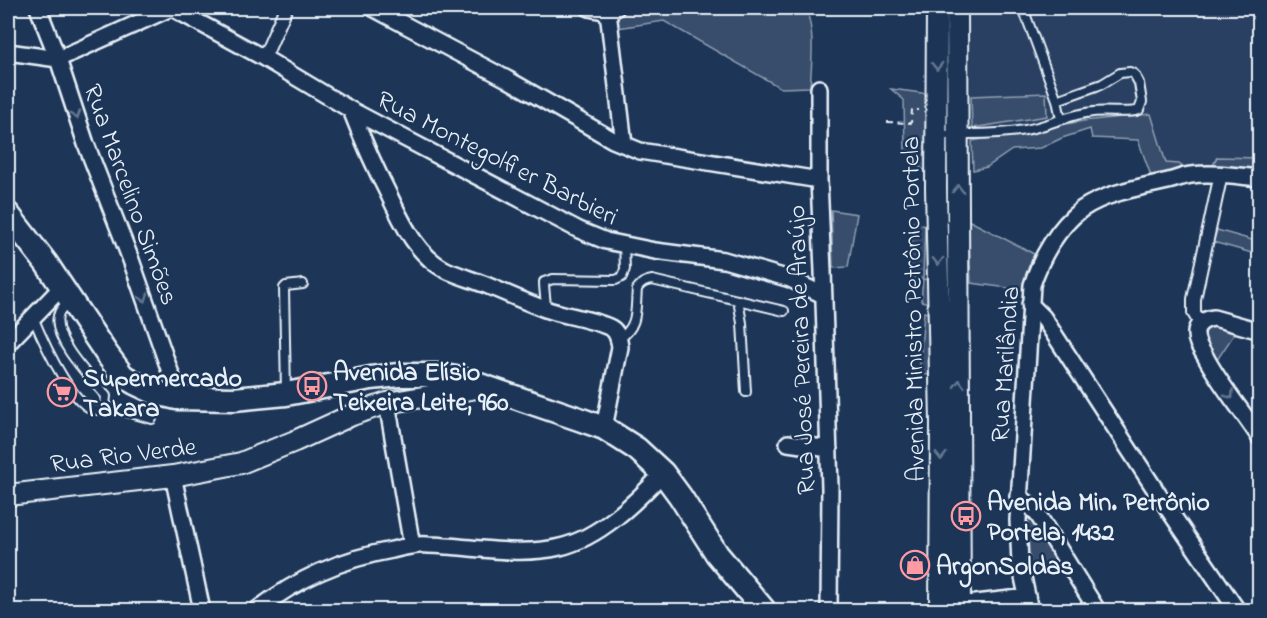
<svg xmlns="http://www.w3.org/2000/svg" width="1267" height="618" font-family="'Indie Flower',sans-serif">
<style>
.built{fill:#2a4162}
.green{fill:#374d6c;stroke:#909fb2;stroke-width:1.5}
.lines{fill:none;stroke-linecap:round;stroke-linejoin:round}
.service-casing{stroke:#e8f1f8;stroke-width:12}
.pedestrian-casing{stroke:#e8f1f8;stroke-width:16}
.minor-casing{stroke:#e8f1f8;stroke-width:20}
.tertiary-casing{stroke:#e8f1f8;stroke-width:24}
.secondary-casing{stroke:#e8f1f8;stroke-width:27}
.path{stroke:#e8f1f8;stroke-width:2;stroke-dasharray:6 4.5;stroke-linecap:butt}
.service{stroke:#1d3557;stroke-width:8}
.pedestrian{stroke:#1d3557;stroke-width:12}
.minor{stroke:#1d3557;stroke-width:15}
.tertiary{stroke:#1d3557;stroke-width:20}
.secondary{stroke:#1d3557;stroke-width:22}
.oneway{stroke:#64778f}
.labels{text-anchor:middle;stroke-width:5;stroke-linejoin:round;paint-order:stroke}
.street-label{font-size:26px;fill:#e8f1f8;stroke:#1d3557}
.poi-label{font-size:26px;font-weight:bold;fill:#e8f1f8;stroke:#1d3557;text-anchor:start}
</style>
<rect width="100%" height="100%" fill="#1d3557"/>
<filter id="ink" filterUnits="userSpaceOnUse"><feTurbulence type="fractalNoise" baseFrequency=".0167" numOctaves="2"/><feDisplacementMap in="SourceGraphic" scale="12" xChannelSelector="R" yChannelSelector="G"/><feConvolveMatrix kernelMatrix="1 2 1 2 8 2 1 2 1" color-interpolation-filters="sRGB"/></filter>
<g filter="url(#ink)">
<path class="built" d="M969,8H1259V179L1189,176L1166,163L1153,120L1090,129L1062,138L1041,148L1012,150L987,167L973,170Z"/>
<path class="green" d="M615,8H806C815,34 812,60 810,87L781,88L664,21L610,29Z
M891,89L937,95L936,178L915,164V152L905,151L904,100Z
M1046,93L1047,116L972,128L971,96Z
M1151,114L1166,163L1179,164L1187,170L1154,184L1138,140L1092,138L1090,129L1062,138L1041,148L1012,150L987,167L973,170L972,141L1083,121Z
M1217,157L1259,158V179L1208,175Z
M831,210L857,214L848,267L833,268Z
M968,220L1034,254L1023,290L971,283Z
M914,222L925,226L923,279L938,281L939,306L921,301L923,279L909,277Z
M1217,230L1259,242V255L1213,242Z
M924,312L939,316L940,376L919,374Z
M1201,324L1239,327L1213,366L1198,330Z
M1018,496L1067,562L1022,578Z"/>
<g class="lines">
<g class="service-casing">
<path id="service" d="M1023,8L1057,100L1061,119
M937,136C947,134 958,135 969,134C988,134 1007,133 1025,130C1049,126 1069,114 1093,112C1104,110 1132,114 1139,110L1142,102L1139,83L1134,74L1130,72L1120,73L1102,84L1057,100
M738,300L742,323L746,392
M546,309C546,300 544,291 544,282L553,279L616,280L622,277L625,269L624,245
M33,317C40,334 81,430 105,406L106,396C92,379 52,340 58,316C59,310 64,306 69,302
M619,339C639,326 635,310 637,289C641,283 645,281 652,280L784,311
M286,392L284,288L286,286L303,284
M105,406L152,419"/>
</g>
<g class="pedestrian-casing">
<path id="pedestrian" d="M264,58L286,8
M1200,323L1194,313V299L1221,174"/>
</g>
<g class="minor-casing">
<path id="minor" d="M38,8L58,59L86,144L131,260L173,380L177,398
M172,8L264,58L351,110L579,230L606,241L655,251L724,260L790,279L823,295
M373,8L507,79L613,140L640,151L819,180
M589,8L608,12L616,8
M608,12L624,144
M8,52L58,59L171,8
M819,88V180L823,271L830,488L829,610
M351,110C362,138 374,166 388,193C402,222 417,257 448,271C460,276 473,280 486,285C506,293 525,302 545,309C565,316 593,319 611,328C618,332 619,340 620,347L604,428
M1030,304L1043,317L1162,500L1237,610
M1260,331L1214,318C1205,319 1195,324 1196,335C1196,343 1201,349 1205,356C1220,385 1242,410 1260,438
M8,343L61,288
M387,403L412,546
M788,443L829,449
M173,476L202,610
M1018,496L1029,504L1038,515L1097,610
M950,606L1027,597
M257,610C298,578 341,559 392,550C404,547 416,544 428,545C471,546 518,557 560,547C599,538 636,502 663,473
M1030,610L1020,563L1018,520L1032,285C1041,257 1058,227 1082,209C1105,193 1141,187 1168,181C1176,179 1183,176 1191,175C1214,172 1237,176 1260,178"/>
</g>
<g class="tertiary-casing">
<path id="tertiary" d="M937,8L936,188L941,422L940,610
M957,8L960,610
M8,495L173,476L241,463L295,441L352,415L387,403L483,387"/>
</g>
<g class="secondary-casing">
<path id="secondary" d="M8,214L46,263L106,353L123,376L135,383L156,393L177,398L234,399L286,394L371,378L399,375H438L462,379L579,419L604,428L637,449L663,473L680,496L717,554L764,610"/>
</g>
<path class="path" d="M887,122L911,123L912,110H919"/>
<use href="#service" class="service"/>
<use href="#pedestrian" class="pedestrian"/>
<use href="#minor" class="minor"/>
<use href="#tertiary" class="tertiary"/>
<use href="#secondary" class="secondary"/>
</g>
<defs><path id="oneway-chevron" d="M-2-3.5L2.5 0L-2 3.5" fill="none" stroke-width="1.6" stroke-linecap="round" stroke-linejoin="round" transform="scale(1.5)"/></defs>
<g class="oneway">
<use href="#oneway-chevron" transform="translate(937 66) rotate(90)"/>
<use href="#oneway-chevron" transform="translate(76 115) rotate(72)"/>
<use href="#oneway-chevron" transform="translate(958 189) rotate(-90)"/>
<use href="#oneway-chevron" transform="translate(938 261) rotate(89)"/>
<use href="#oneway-chevron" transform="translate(144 298) rotate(71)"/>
<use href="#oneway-chevron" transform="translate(959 384) rotate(-90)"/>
<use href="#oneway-chevron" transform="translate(1230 395) rotate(55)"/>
<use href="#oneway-chevron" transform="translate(941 456) rotate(90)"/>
</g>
</g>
<defs>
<g id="bus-ring" transform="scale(1.5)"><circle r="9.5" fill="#1d3557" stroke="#ff9aa2" stroke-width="1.5"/><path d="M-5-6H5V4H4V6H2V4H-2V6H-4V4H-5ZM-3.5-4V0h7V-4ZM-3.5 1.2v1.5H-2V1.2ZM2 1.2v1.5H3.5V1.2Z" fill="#ff9aa2"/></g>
<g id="supermarket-ring" transform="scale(1.5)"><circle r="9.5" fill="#1d3557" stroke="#ff9aa2" stroke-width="1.5"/><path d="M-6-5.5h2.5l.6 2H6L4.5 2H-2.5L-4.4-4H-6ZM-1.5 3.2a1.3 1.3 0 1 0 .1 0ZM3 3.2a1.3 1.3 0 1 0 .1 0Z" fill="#ff9aa2"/></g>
<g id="shop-ring" transform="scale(1.5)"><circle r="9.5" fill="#1d3557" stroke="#ff9aa2" stroke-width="1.5"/><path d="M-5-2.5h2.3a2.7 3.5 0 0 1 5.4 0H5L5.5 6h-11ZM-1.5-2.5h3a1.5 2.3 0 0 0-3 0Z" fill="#ff9aa2"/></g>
</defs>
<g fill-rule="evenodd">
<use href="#bus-ring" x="312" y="386"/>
<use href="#supermarket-ring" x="62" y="392"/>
<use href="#bus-ring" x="966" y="516"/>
<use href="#shop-ring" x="915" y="565"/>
</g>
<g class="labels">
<g class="street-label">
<text transform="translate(498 157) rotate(27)" y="9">Rua Montegolfier Barbieri</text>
<text transform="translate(132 194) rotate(70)" y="9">Rua Marcelino Simões</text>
<text transform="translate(912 309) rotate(-91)" y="9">Avenida Ministro Petrônio Portela</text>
<text transform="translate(800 350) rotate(-92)" y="9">Rua José Pereira de Araújo</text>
<text transform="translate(1004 364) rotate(-86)" y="9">Rua Marilândia</text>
<text transform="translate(123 454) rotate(-7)" y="9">Rua Rio Verde</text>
</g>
<g class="poi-label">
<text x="333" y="380">Avenida Elísio<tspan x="333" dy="30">Teixeira Leite, 960</tspan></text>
<text x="83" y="386">Supermercado<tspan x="83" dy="30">Takara</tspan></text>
<text x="987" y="510">Avenida Min. Petrônio<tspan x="987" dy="30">Portela, 1432</tspan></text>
<text x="936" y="574">ArgonSoldas</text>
</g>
</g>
<rect width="1267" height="618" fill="none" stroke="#1d3557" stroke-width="30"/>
<rect x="15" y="15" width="1237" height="588" fill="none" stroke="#e8f1f8" stroke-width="2" filter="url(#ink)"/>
</svg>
